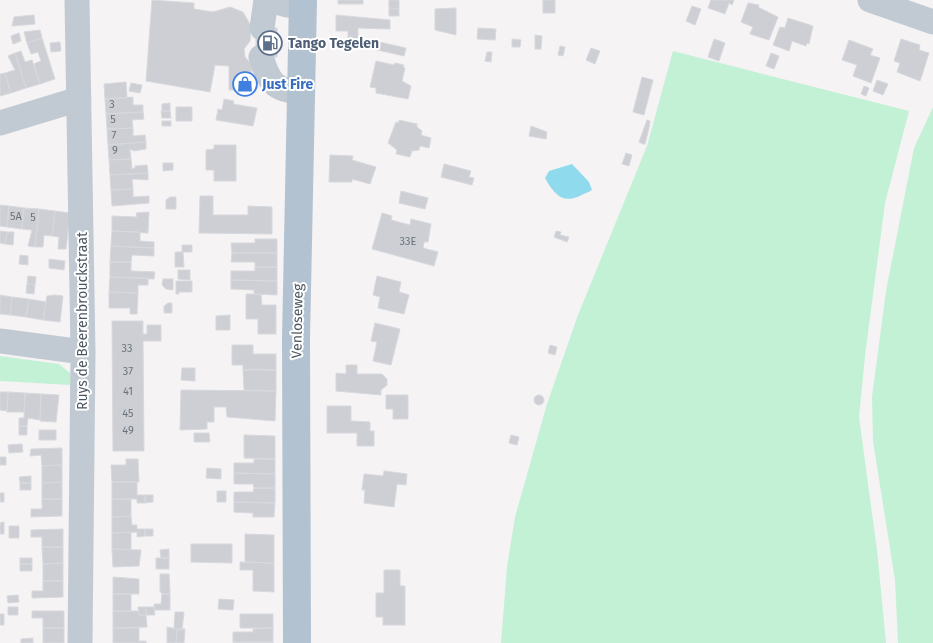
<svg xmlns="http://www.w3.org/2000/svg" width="933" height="643" font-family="'Fira Sans',sans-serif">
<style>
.green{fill:#c3f1d5}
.water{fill:#90daee}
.building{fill:#cdcfd5;stroke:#d7d9de}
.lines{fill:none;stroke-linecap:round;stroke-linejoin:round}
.minor{stroke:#c1cad2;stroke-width:25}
.major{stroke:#b3c2d1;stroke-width:28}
.labels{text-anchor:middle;stroke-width:4;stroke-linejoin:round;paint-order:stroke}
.number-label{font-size:11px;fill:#6b747e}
.service-label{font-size:14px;font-weight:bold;fill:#4e5e75;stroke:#fff;text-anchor:start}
.shop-label{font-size:14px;font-weight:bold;fill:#366cbe;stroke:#fff;text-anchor:start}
.street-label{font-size:14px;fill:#4a5661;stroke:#fff}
</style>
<rect width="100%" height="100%" fill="#f5f3f3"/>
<path class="green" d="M673,51L909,111L885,203L865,356L859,417L877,550L886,643H501L507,567L515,517L547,404L578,315L647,146Z
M933,107V643H898L895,580L873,441L872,397L886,291L914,148Z
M0,356L59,364L70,373L71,385L0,381Z"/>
<path class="water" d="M572,164L589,182L592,190C569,202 560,205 545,178L549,171Z"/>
<path class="building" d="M152,0L194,3V9L213,12L230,7L243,12L251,26L250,41L244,49L245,57L252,65L251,90H229V66L215,65L210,92L146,81Z
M338,0H363V4H338Z
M389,0H399V9L389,8Z
M543,0H555V13H543Z
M711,0H734L732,5L729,3L725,14L708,8Z
M748,3L759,5L758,7L778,17L769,40L750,34L753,27L741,22Z
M692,6L701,9L695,25L686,21Z
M389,8L399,9V16H389Z
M456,8V35L435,30V9Z
M34,15L35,24L12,26L14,17Z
M336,15L390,20V29L358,28V39L348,38V31H336Z
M788,18L813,26L809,44L807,43L806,46L792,41L789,51L773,45L780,27L785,28Z
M256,28H277V57H256Z
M478,28L496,29L495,40L477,39Z
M40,30L42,38L27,43L24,32Z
M19,33L21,41L13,44L11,36Z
M535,35L542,36L541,49H535Z
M42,38L55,79L40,84L34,64L41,61L38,52L31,54L27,43Z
M512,39L521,40L520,47H512Z
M714,39L725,43L719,61L708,57Z
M901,39L920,45L919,50L929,53L920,81L897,72L900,63L894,61Z
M849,40L873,49L870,55L880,58L871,83L853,76L857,65L842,60Z
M375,41L406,48L404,56L373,49Z
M60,42L61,51L51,52L50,43Z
M560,46L565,47L563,56L558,55Z
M591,48L600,51L595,64L586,60Z
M21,51L25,62L32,60L40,84L26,88L15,53Z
M487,52H492L491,62L485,61Z
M15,53L26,88L11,93L5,73L15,70L8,56Z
M771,53L779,56L774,69L766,66Z
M376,61L394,65L395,63L404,65L403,67L405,68L402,81L411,86L408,99L376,93V88L370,87Z
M5,73L11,93L0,96V74Z
M642,77L653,80L644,115L633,112Z
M877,80L888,84L883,95L873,91Z
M126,82L127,98L105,99L104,84Z
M131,83L142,85L140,93L129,91Z
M864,86L869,88L866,96L861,94Z
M133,97V105H143V112L106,114L105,99Z
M224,99L234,101L233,104L257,108L253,126L216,120L218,109L222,110Z
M170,103V111H162V104Z
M176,107H192V121H176Z
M161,111H170L171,118H162Z
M143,112L144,119L132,120L133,128L107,129L106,114Z
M399,120L417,124V127L422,131L421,135L431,138L429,148L420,146L419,150L412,151L410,157L396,154L397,150L388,143L396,122L399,123Z
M647,120L650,121L649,128L645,144H643L639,142Z
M162,121H171V126H162Z
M531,126L547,132L546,139L529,136Z
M133,128V136L145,135L146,142L108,145L107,129Z
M146,142V149L134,151L130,149L131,159L109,160L108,145Z
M214,145H236V181H214V170H206V150L214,149Z
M626,153L632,155L629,166L622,164Z
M330,155L353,156L352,160L376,167L370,184L352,179V182H329Z
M131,159L132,169L135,168V166L147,165L148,173L110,175L109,160Z
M163,163H173V170L163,171Z
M444,164L471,171L469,177L474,178L472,185L441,177Z
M148,173V180L132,179L133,189L111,190L110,175Z
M133,189V197L149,196V203L112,206L111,190Z
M401,191L428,198L425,209L399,203Z
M200,196H213V215H248V206L272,207V234L199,233Z
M170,197H176V209H166V200Z
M0,205L9,206L7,227L0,226Z
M9,206L24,208L22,229L7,227Z
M24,208L39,209L35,247L28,246L32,230L22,229Z
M39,209L55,211L52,236L44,235L43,247H35Z
M55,211L70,213L66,249H58L59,237L52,236Z
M149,212L148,233L112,231V216L137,217L136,213Z
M382,213L392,216L391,220L410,225L411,219L431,224L428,242H424L423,248L438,252L434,266L372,249Z
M0,231L7,232L5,244L0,243Z
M112,231L140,232V241L154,242V248L111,246Z
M556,231L561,232L560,235L569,237L567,242L554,237Z
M7,232H14L13,245L5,244Z
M255,239H277V253H232L231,243H255Z
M182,245H192V252H182Z
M111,246L154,248V256L132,255L131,262H110Z
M175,252H183L184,267H175Z
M232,253H277V267H255V262H231Z
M20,255L28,256V265L19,264Z
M49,259L65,261L64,270L49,268Z
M110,262H131V271L155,272L154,279L110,277Z
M255,267H277V281L231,280V271H255Z
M178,270H190V280L178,279Z
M28,276L36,277L35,285L27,284Z
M377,276L401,282L399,292L409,295L404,314L378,308L380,297L373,295Z
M110,277L148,278V285H138V293L109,292Z
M163,279H173V290L166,289L162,285Z
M231,280L277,281V295L254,294V290L231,289Z
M176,281H192V292H179V294H176Z
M27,284L35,285L34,294L26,293Z
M109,292L138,293L137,314H130V308H109Z
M246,294H261L262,305H276V334H258V319H246Z
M0,295L12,297L10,315L0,314Z
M55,295L63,296L60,322L43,320L47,296Z
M12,297L29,299L26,317L10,315Z
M29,299L46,302L43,320L26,317Z
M168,303H172V313H164V306Z
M230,315V330H216V316Z
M112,321H143V334H147V325H161V341H143L144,451H113Z
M375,323L400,329L391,365L373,361L377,342L371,341Z
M232,345H253V354H276V370H243V365H232Z
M550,345L557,347L555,355L548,353Z
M346,365H357V374H382L387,379V385L381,390V395L336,391V373L346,374Z
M182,368H195V381L181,380Z
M252,369L276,370V391L244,390L243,370Z
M181,390L276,391L275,421L227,417L226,407H214V422H207V429L180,430Z
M0,392H8L7,411L0,410Z
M8,392L25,393L24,412H7Z
M25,393L41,394L40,420L28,418L27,426H19V418H24Z
M41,394L59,395L56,422L40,421Z
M386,395H408V419H393V409H386Z
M534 400a5 5 0 1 1 10 0a5 5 0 1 1-10 0Z
M327,406H351V421L370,422V431H374V446H357V433H327Z
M19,426H27V435H19Z
M39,430H56V440H39Z
M194,433H209L210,442H194Z
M244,435L275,436V459L244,458Z
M511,435L519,437L517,445L509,443Z
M22,444L23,452L9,453L8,445Z
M62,448V465L42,466L41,455L30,456L31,449Z
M0,457H6V465H0Z
M126,459H138L139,482H112L111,465H126Z
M254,459H275V474L234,473V463H254Z
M62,465V482L42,483V466Z
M207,468L221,469V479L206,478Z
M384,471L407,474L406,485L397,484L394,507L364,503L365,490H362L364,474L383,476Z
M234,473L275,474V488H254L253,484H234Z
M31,476V483H20L19,477Z
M62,482V499H42V483Z
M112,482H137V495H145V503H137V499H112Z
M20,483H31V490H20Z
M254,488H275V503L234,502V492H253Z
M217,491H226V502H217Z
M0,493H4V502H0Z
M145,495H153V502L145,503Z
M42,499H62V516L31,517V509H42Z
M112,499H131V516L112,517Z
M234,502L275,503L274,517H253V513L234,512Z
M131,516L132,525H137V529H145V536L137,537V532L112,533V517Z
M4,522V534H0V523Z
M9,526H19V538H9Z
M63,529V547H42V537H31V530Z
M145,529H153V536H145Z
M131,532V550L112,549V533Z
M245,534L274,535V563L245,562Z
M191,544H232V563L191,562Z
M42,547H63V563L43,564Z
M112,549L141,550L139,566L113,567Z
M169,549V558H161L160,550Z
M20,558H32V564H20Z
M156,558H169V569H156Z
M240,562L274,563V592L253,591V570H240Z
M63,563V581H43V564Z
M20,564H32V571H20Z
M384,570H400V586H405V625H383V617H376V593H384Z
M160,574H169L170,594H162L160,591Z
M113,577L139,579V594H113Z
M43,581H63V597L32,598V591H43Z
M113,594H131V611H113Z
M162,594H170V610H155L154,604H161Z
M18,595L19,602L8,603L7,596Z
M219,599L234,600L233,610L218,609Z
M8,607H18V615H8Z
M138,607H146V615H139Z
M146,607H154L155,615H146Z
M32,611H64V628H43V618H32Z
M113,611H139V615H146L147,627L113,628Z
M175,612H184L182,630L174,629Z
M0,614H4V625H0Z
M240,614H273V628H240Z
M167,627L177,629L176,643H167Z
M43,628H64V643H43Z
M113,628H139V641H146V643H113Z
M273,628V642H233V632H253V629Z
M177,629H185L184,643H176Z
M33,638V643H21V639Z
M233,642H273V643H233Z"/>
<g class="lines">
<path class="minor" d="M77,0L83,352L80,643
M269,0L287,5L304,6
M870,0L933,22
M262,28L266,0
M261,57C269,82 274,91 302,92
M0,123L79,99
M0,341L83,352"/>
<path class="major" d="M297,643L296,338L303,0"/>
</g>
<defs>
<g id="fuel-ring" transform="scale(1.25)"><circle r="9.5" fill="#fff" stroke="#5c6f8a" stroke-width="1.5"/><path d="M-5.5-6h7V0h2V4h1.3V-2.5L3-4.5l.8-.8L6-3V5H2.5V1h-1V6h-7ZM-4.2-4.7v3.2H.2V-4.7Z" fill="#5c6f8a"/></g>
<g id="shop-ring" transform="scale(1.25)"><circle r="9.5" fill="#fff" stroke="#3f7fe0" stroke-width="1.5"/><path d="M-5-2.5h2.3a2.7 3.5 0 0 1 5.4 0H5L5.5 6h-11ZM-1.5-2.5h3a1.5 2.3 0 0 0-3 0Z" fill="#3f7fe0"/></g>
</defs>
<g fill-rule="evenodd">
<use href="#fuel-ring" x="270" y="43"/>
<use href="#shop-ring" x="245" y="84"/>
</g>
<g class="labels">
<g class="number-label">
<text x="112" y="108">3</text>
<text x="113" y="123">5</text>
<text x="114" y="139">7</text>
<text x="115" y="154">9</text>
<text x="16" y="220">5A</text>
<text x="33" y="221">5</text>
<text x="408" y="245">33E</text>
<text x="127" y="352">33</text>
<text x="128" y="375">37</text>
<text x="128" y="395">41</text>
<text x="128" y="417">45</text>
<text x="128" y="434">49</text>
</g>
<g class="service-label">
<text x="288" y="48">Tango Tegelen</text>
</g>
<g class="shop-label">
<text x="262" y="89">Just Fire</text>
</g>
<g class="street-label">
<text transform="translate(82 321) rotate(-90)" y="5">Ruys de Beerenbrouckstraat</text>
<text transform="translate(297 321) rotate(-89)" y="5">Venloseweg</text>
</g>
</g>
</svg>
